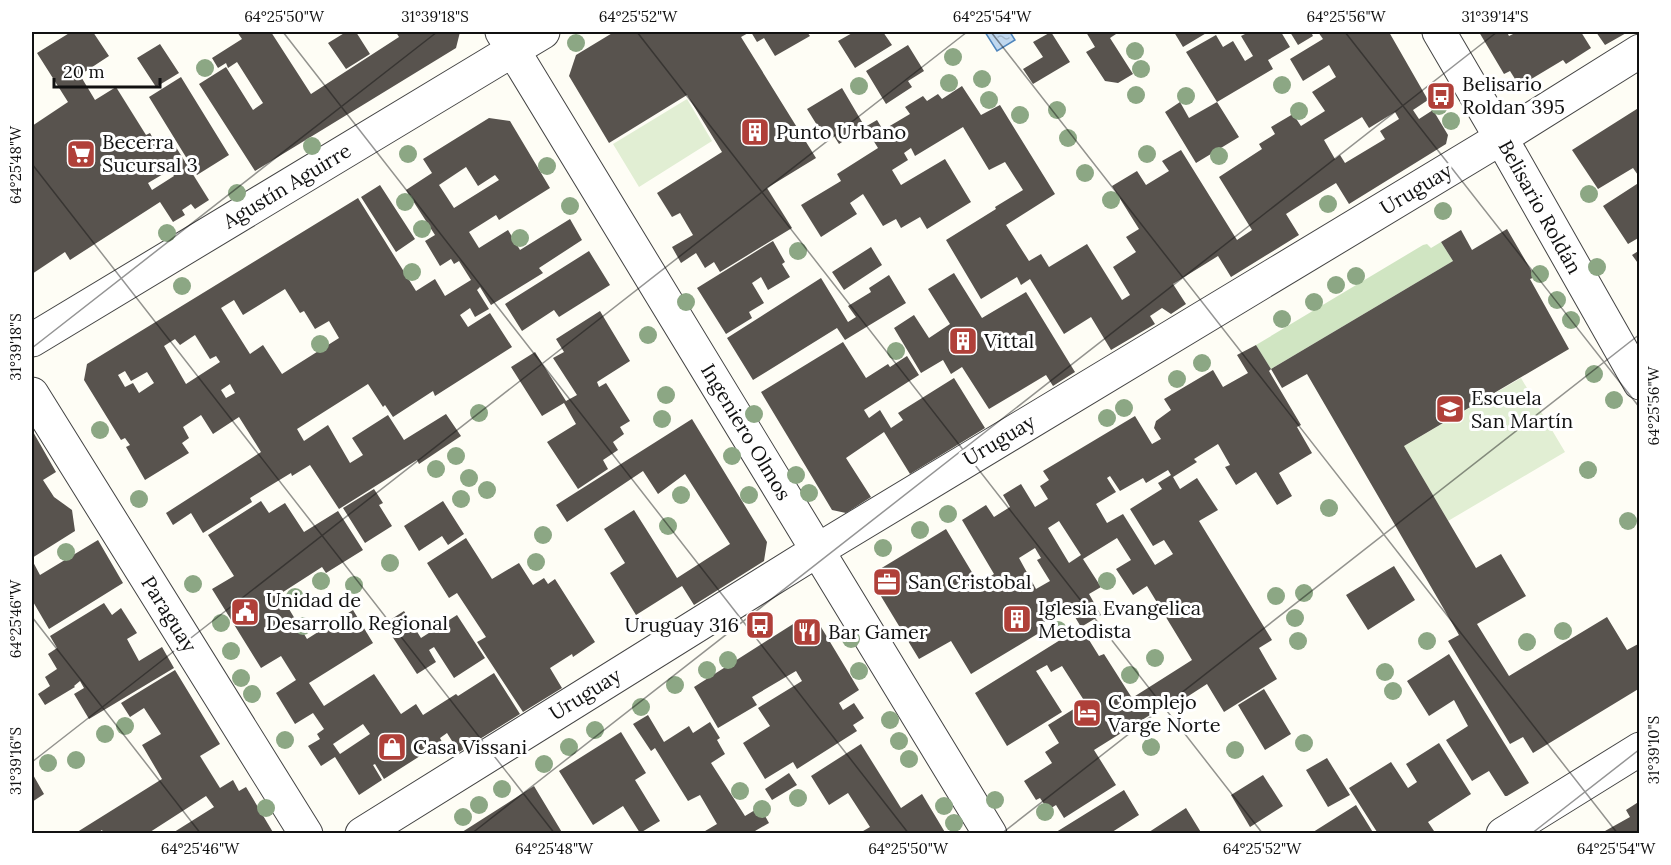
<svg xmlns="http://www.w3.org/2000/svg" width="1671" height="865" font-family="Lora,serif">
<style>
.grass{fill:#d0e5c2}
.pitch{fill:#e1eed3}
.water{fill:url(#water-ripples);stroke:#5086bd;stroke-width:1.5}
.building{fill:#58534e;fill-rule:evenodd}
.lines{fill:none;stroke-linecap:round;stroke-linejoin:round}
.street-casing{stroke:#444;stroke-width:35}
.street{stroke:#fff;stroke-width:33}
.tree{fill:#8ca784}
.ticks{fill:none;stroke:#111;stroke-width:1.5;stroke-opacity:0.45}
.labels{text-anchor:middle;stroke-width:6;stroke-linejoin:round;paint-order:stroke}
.poi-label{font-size:20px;fill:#111;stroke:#fff;text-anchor:start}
.street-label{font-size:20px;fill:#111;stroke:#fff}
.neatline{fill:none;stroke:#111;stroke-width:2}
.ticks-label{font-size:15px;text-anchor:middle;fill:#111}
</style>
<defs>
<pattern id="water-ripples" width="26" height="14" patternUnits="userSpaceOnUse" patternTransform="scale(1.5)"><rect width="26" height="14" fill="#c0d8ef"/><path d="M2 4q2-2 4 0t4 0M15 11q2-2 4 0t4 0" fill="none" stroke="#a4b8cc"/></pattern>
</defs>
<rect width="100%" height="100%" fill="#fefdf5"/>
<path class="grass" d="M1441,242L1453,261L1271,369L1256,345L1423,245L1427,244L1431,248Z"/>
<path class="pitch" d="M687,99L712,141L639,187L613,144Z
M1521,378L1565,452L1448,521L1404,446Z"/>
<path class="water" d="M985,32H1010L1015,40L997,51Z"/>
<path class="building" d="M71,32H93L109,56L80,75L95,100L116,87L146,135L150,133L156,144L169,136L209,200L195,209L191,204L182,210L185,215L173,222L160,202L70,260L65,252L32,274V126L68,102L37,53ZM170,170L174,176L152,190L148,183Z
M237,32H271L311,94L399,37L396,32H460L456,48L255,171L199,84L226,67L253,110L263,103L237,62L228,68L226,63L218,68L212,58L242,39Z
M346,32H356L370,54L346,69L328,43Z
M614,32H750L741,37L816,158L767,188L792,228L720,272L714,262L705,268L696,253L681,263L672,247L693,235L680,213L672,217L657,193L722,152L687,95L609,143L569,76L576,55Z
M751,32H807L810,36L775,56L764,38L757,42Z
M854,32H883L892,45L855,68L838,41Z
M1051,32L1070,62L1033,84L1023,69L1043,57L1033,42Z
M1086,32H1119L1110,38L1133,74L1118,83L1105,81L1086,52L1095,47Z
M1174,32H1208L1183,47Z
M1249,32H1281L1290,47L1268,60L1273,69L1217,102L1186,52L1216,35L1223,47L1233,41L1245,61L1253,56L1241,36Z
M1290,32H1311L1313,36L1298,45Z
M1318,32H1389L1428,100L1413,110L1419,119L1433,110L1448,135L1446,144L1349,204L1336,183L1305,202L1286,214L1299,235L1231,277L1218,256L1173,284L1186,304L1171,314L1162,308L1150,316L1155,324L1111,350L1091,317L1064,334L1030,279L1021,285L1017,277L981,299L946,240L996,209L995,207L1023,190L1005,162L989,170L963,127L915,156L911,148L904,153L908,160L892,170L901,185L945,159L971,202L927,229L920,217L901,228L896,219L883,226L863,194L850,203L857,214L821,237L801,205L841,181L837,174L878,148L865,127L877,120L883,130L910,114L905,107L923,96L927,101L938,94L942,99L962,86L981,115L1000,105L1055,194L1006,225L1029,261L1041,254L1049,267L1087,244L1122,300L1130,295L1113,267L1136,252L1126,237L1139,229L1112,186L1137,171L1146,185L1169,171L1162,161L1181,150L1237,240L1252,230L1219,177L1262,149L1259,144L1275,134L1271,127L1293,114L1301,126L1325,111L1312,92L1336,77L1329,65L1303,81L1290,59L1323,39ZM1395,112L1399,119L1380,131L1385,139L1345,163L1340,155L1335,159L1324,140L1362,117L1369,128Z
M1479,32H1507L1509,36L1517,32H1581L1591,48L1566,64L1563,60L1528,81L1521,82L1515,79L1510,71L1504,74Z
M1596,32H1628L1605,45Z
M160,44L179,73L156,87L137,58Z
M908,45L924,71L908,81L912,87L886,104L866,71Z
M181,77L229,155L197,175L149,97Z
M842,88L865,127L839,144L832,133L825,138L807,109Z
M1180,102L1189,118L1217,102L1239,137L1196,163L1165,112Z
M1640,107V178L1633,168L1598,189L1572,150Z
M489,118L510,121L550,188L499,220L496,215L469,232L479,248L508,230L520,250L570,219L582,240L539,268L543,273L491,305L480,287L477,290L489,309L475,317L470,308L460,315L468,327L490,313L512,347L435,396L433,391L393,417L385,405L383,407L368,384L297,429L304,441L328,425L350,463L363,455L352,438L388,415L404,440L446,414L461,436L419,464L417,460L339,509L310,465L292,476L291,473L250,498L252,502L203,533L191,513L173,525L166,513L261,452L239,417L213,434L201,415L183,427L189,438L182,443L189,453L145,480L126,447L130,445L125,438L121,440L84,380L87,364L358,198L416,291L435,279L445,296L471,280L459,261L454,264L451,259L440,266L425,241L435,235L406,190L432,173L423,159ZM466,167L478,186L495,175L499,180L454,208L439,185ZM285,289L300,313L304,311L315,329L329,321L339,338L282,374L263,345L250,354L221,308L234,300L243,315ZM195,335L210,359L216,356L220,362L186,384L164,346L175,339L180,345ZM125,371L131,381L147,372L154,383L139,393L133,383L125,387L118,375ZM230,384L235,393L226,398L221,390Z
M1640,182V237L1628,244L1603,206Z
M380,185L415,239L396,252L361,197Z
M1507,229L1535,277L1530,279L1569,349L1404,446L1476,568L1501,554L1526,596L1477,624L1509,676L1607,617L1627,650L1640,643V688L1533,753L1523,737L1510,744L1448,641L1459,635L1307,374L1282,388L1271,369L1453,261L1441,242L1461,230L1472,250Z
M773,241L785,262L782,264L790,277L768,290L761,277L752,283L764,303L749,312L752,318L726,334L697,288Z
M871,247L882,265L844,290L832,272Z
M1640,250V266L1632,255Z
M589,251L610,285L559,317L554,310L522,331L505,304Z
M954,273L982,318L1026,292L1075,372L1053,386L1046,375L989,409L962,367L951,374L943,360L921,373L894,328L914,315L929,338L950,324L928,289Z
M889,275L906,303L845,340L837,328L753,380L727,338L821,278L848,322L856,317L848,306L871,292L869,288Z
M600,311L630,361L597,382L599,387L606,383L630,421L620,427L624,434L613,442L618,450L603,460L608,469L578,489L547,442L576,424L564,403L542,416L511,367L535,352L566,401L577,395L553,358L564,352L556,339Z
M843,342L866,378L888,364L890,367L907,356L919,375L864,410L869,418L880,410L891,428L903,420L898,413L954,378L985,428L910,474L884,432L846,458L871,497L846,513L832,510L761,392Z
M1256,345L1271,369L1269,371L1301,425L1297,427L1312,453L1279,473L1292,496L1277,505L1256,472L1236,485L1225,467L1230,465L1218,444L1194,459L1197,462L1173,477L1180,489L1197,478L1218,510L1199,521L1272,640L1259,648L1277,679L1224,712L1207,684L1176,704L1174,700L1094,750L1116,785L1064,818L1056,805L1048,810L1040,798L1036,800L1024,781L1052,763L1045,752L1059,743L1048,725L1085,702L1062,666L1051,672L1047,665L1036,671L1062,712L1007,746L975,693L1081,627L1099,656L1104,654L1132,698L1192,660L1147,586L1133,595L1116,569L1131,560L1117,538L1083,559L1101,587L1089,594L1101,615L1081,627L1069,607L1041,624L1044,630L971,674L951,641L919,659L876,588L880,569L946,529L979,584L994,574L962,520L986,505L994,517L1010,507L1003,495L1021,484L1035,507L1048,499L1040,486L1049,480L1043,471L1135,416L1152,444L1161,439L1154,428L1156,421L1171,410L1164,399L1213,370L1223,387L1248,373L1237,355ZM1168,470L1171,475L1158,483L1162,489L1130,509L1153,546L1164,540L1173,554L1155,565L1123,514L1107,523L1096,504L1116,492L1107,478L1110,476L1120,491L1143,478L1146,483ZM1059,521L1081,555L1069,563L1048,528ZM1035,548L1041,558L1037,560L1050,581L1036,589L1019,558Z
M692,419L767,542L764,561L694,605L682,586L636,615L610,573L625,563L604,529L634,510L677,578L730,544L685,474L658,494L643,471L567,522L556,505Z
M32,430L56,472L43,480L54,497L72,510L75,531L32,558Z
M374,489L383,503L379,505L392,526L365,543L343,508Z
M261,501L269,513L285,503L304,532L338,511L363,550L326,573L322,567L280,594L307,639L353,610L373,643L309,683L324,706L374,674L401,714L416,704L423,715L456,694L458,696L494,673L520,714L459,752L447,733L440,738L442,742L384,779L375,764L373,765L382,780L359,795L335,757L321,766L308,746L320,739L317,734L324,729L313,713L295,724L276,693L296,680L281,656L261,668L212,589L234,576L208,535ZM363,724L370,734L340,754L333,744Z
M443,501L464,534L448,545L442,536L419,551L404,526Z
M466,538L492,579L519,563L533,585L544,578L548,584L555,579L595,642L573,657L572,654L550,668L562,688L523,712L477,642L486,637L457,593L449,598L427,563Z
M98,540L123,583L49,629L32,600V560L40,575Z
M1394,566L1415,600L1368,630L1346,595Z
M104,603L112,615L121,608L137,633L127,639L139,661L162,647L174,668L89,719L74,694L84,688L80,681L74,686L75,687L45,705L38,694L50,686L45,677L57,669L48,654L57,648L50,636Z
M404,611L421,638L457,615L485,658L454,678L434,647L429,650L436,662L417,674L384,624Z
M801,619L821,627L859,690L839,703L843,710L854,703L864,718L853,725L857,731L797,769L793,762L765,779L743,743L770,726L758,708L802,681L796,671L752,697L757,705L718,728L694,687Z
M1449,654L1529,783L1507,796H1505L1489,771L1472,781L1446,740L1468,726L1454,700L1429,716L1407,681Z
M175,670L220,744L200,756L220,788L233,780L239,791L246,787L274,834H171L214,807L206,796L147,834H104L102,830L96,834H74L162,779L142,745L161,734L144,708L130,717L121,703Z
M1264,689L1291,734L1265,750L1238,705Z
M648,715L664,742L689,726L693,733L710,722L720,738L717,740L725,754L711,763L745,816L760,807L769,823L755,831L756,834H700L717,824L700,795L688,801L655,748L651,751L633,724Z
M621,732L646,773L635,780L660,821L640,833L623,806L593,825L559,771Z
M1439,743L1471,794L1428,822L1436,834H1374L1377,832L1349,788L1391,762L1408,788L1417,782L1406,764Z
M861,744L901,808L922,794L946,834H858L870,827L848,793L829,805L811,776Z
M1327,758L1350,795L1328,807L1306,770Z
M32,773L44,794L32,802Z
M789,773L797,785L772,800L765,789Z
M1263,775L1283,806L1250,827L1231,795Z
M534,786L563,834H459L520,795Z
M1124,790L1139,815L1109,834H1053Z
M1640,801V834H1606L1605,831L1630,817L1626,810Z
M1356,805L1374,834H1310Z
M1186,808L1202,834H1146Z"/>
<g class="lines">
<g class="street-casing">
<path id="street" d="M502,32L990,834
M1439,32L1501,138L1640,383
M32,340L543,32
M32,394L306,834
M362,834L818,550L1501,138L1640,51
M1503,834L1640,749"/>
</g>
<use href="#street" class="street"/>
</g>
<g class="tree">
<circle cx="576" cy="43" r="9"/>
<circle cx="1135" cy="51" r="9"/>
<circle cx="953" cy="57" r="9"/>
<circle cx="205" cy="68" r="9"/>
<circle cx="1141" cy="69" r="9"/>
<circle cx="982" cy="79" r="9"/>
<circle cx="949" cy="83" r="9"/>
<circle cx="1282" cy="85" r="9"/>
<circle cx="859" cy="86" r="9"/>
<circle cx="1136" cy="95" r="9"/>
<circle cx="1186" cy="96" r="9"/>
<circle cx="989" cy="100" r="9"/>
<circle cx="1439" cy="106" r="9"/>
<circle cx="1057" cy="110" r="9"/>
<circle cx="1299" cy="111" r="9"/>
<circle cx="1020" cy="115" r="9"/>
<circle cx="1451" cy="121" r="9"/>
<circle cx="1068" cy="138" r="9"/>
<circle cx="312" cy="146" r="9"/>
<circle cx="408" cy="154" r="9"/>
<circle cx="1147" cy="154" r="9"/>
<circle cx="1219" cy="156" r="9"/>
<circle cx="547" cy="166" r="9"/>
<circle cx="1085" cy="173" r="9"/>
<circle cx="237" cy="193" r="9"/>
<circle cx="1589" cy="194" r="9"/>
<circle cx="1111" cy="200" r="9"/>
<circle cx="405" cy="202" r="9"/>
<circle cx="1328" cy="204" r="9"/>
<circle cx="570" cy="206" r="9"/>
<circle cx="1443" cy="211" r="9"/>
<circle cx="422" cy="229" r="9"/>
<circle cx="167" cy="233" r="9"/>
<circle cx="520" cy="238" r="9"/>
<circle cx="798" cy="251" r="9"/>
<circle cx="1597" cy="267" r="9"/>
<circle cx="412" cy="272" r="9"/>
<circle cx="1540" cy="274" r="9"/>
<circle cx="1356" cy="276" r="9"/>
<circle cx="1336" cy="285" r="9"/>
<circle cx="182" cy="286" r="9"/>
<circle cx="1557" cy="300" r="9"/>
<circle cx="686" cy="302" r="9"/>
<circle cx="1314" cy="302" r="9"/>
<circle cx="1282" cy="319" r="9"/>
<circle cx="1571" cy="320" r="9"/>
<circle cx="648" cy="335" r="9"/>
<circle cx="320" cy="344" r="9"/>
<circle cx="896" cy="351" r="9"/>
<circle cx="1202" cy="363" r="9"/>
<circle cx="1594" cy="374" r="9"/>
<circle cx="1177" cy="379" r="9"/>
<circle cx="666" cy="395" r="9"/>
<circle cx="1614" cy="400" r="9"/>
<circle cx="1124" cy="408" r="9"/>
<circle cx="479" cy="413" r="9"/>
<circle cx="754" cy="414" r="9"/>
<circle cx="1107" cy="418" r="9"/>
<circle cx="662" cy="419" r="9"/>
<circle cx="100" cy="430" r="9"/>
<circle cx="456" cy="456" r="9"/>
<circle cx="732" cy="456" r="9"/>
<circle cx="436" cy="469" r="9"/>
<circle cx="1588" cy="470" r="9"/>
<circle cx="796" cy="475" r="9"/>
<circle cx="469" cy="478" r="9"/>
<circle cx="487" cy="490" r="9"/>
<circle cx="809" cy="493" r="9"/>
<circle cx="681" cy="495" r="9"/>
<circle cx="749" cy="495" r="9"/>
<circle cx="139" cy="499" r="9"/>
<circle cx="461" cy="499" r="9"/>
<circle cx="1329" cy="508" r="9"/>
<circle cx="948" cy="514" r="9"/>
<circle cx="1628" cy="521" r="9"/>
<circle cx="668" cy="526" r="9"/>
<circle cx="920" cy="530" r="9"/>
<circle cx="543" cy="535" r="9"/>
<circle cx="883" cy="548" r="9"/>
<circle cx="66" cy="552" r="9"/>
<circle cx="536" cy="562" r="9"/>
<circle cx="390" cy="563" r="9"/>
<circle cx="321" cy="581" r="9"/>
<circle cx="1107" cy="581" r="9"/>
<circle cx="193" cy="584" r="9"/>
<circle cx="354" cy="585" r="9"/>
<circle cx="1304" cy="593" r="9"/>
<circle cx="1276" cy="596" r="9"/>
<circle cx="295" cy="597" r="9"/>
<circle cx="1295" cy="618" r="9"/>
<circle cx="221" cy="623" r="9"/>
<circle cx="303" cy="626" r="9"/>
<circle cx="1058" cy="630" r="9"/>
<circle cx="1563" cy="631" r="9"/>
<circle cx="851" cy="639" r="9"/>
<circle cx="1298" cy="641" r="9"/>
<circle cx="1427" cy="641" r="9"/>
<circle cx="1527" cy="642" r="9"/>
<circle cx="231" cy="651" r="9"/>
<circle cx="1155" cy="658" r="9"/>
<circle cx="728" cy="660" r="9"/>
<circle cx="707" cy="670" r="9"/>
<circle cx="859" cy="671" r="9"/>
<circle cx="1385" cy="672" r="9"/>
<circle cx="1130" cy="675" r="9"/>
<circle cx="241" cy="678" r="9"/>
<circle cx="675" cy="685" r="9"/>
<circle cx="1393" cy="691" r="9"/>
<circle cx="252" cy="694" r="9"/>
<circle cx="641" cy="707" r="9"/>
<circle cx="890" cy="720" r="9"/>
<circle cx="125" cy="726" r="9"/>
<circle cx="595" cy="730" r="9"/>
<circle cx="105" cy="734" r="9"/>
<circle cx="285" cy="740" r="9"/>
<circle cx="899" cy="741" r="9"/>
<circle cx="1304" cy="743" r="9"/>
<circle cx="569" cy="747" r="9"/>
<circle cx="1151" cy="747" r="9"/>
<circle cx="1235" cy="750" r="9"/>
<circle cx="909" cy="759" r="9"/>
<circle cx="76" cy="760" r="9"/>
<circle cx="48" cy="763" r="9"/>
<circle cx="544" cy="764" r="9"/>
<circle cx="502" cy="789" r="9"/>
<circle cx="740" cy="791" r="9"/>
<circle cx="798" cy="798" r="9"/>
<circle cx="995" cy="800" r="9"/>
<circle cx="479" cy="805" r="9"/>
<circle cx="944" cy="806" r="9"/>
<circle cx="266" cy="808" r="9"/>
<circle cx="762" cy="809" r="9"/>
<circle cx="1045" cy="812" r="9"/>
<circle cx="463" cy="817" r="9"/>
<circle cx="954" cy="823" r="9"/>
</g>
<path class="ticks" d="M283,32L909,834M637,32L1263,834M991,32L1618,834M1345,32L1640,408M32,164L555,834M32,348L437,32M32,617L201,834M32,762L967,32M471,834L1497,32M1001,834L1640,334M1531,834L1640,749"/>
<defs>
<g id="bus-square" transform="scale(1.5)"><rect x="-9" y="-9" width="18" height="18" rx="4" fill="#b04039" stroke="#fff"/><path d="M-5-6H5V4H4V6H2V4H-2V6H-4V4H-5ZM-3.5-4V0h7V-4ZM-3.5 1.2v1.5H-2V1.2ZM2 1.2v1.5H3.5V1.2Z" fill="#fff"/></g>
<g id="building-square" transform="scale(1.5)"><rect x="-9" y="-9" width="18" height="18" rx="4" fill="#b04039" stroke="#fff"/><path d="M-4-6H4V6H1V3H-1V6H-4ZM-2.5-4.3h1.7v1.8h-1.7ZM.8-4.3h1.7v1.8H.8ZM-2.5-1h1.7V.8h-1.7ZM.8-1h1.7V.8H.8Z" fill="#fff"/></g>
<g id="supermarket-square" transform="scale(1.5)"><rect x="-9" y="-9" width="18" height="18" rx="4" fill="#b04039" stroke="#fff"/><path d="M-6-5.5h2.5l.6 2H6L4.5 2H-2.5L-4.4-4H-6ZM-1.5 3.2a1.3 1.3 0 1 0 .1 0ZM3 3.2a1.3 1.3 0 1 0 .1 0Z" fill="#fff"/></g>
<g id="school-square" transform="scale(1.5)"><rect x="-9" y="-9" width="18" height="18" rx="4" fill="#b04039" stroke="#fff"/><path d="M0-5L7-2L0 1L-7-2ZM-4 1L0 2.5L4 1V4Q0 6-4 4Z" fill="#fff"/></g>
<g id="office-square" transform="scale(1.5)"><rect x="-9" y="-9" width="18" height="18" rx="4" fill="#b04039" stroke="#fff"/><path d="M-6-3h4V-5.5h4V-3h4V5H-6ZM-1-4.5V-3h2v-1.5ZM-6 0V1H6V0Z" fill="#fff"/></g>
<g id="civic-square" transform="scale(1.5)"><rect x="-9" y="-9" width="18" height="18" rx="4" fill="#b04039" stroke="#fff"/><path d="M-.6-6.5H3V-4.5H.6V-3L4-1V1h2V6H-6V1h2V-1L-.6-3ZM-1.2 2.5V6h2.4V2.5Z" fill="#fff"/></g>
<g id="restaurant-square" transform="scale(1.5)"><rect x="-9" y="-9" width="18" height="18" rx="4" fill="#b04039" stroke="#fff"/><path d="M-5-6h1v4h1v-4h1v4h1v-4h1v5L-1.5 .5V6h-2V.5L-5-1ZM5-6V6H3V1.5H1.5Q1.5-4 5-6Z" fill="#fff"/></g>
<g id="hotel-square" transform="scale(1.5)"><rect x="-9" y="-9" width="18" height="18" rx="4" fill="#b04039" stroke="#fff"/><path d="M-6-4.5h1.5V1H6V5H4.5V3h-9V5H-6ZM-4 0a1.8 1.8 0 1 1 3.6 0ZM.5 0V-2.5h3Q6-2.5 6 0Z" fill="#fff"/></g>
<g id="shop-square" transform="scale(1.5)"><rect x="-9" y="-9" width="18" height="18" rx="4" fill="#b04039" stroke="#fff"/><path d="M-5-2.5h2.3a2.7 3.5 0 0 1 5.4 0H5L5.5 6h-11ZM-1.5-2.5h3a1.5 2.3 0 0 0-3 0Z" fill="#fff"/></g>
</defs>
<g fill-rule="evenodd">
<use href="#bus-square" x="1441" y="96"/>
<use href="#building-square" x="755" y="132"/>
<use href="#supermarket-square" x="81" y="154"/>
<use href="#building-square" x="963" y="341"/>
<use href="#school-square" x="1450" y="409"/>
<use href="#office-square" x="887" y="582"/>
<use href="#civic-square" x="245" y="612"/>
<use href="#building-square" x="1017" y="619"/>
<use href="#bus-square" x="760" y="625"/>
<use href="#restaurant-square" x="807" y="632"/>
<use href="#hotel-square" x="1087" y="713"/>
<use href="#shop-square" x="392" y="747"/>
</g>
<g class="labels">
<g class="poi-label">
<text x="1462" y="91">Belisario<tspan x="1462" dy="23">Roldan 395</tspan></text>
<text x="776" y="139">Punto Urbano</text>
<text x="102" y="149">Becerra<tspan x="102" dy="23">Sucursal 3</tspan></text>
<text x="984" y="348">Vittal</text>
<text x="1471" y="405">Escuela<tspan x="1471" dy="23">San Martín</tspan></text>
<text x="908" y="589">San Cristobal</text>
<text x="266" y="607">Unidad de<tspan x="266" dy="23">Desarrollo Regional</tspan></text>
<text x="1038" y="615">Iglesia Evangelica<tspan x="1038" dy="23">Metodista</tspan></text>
<text x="739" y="632" text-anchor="end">Uruguay 316</text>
<text x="828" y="639">Bar Gamer</text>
<text x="1108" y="709">Complejo<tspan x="1108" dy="23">Varge Norte</tspan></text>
<text x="413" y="754">Casa Vissani</text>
</g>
<g class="street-label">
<text transform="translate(287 186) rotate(-31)" y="7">Agustín Aguirre</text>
<text transform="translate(1416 189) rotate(-31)" y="7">Uruguay</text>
<text transform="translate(1540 207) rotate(61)" y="7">Belisario Roldán</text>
<text transform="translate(746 432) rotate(59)" y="7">Ingeniero Olmos</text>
<text transform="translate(999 440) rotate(-31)" y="7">Uruguay</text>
<text transform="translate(169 614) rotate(58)" y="7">Paraguay</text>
<text transform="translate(585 694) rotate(-32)" y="7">Uruguay</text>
</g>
</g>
<rect width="1671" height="865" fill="none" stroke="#ffffff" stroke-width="66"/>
<path d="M54 78v9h106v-9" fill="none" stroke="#111111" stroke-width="3"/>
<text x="63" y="78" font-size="18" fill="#111111" stroke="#ffffff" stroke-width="4.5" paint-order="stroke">20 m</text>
<rect x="33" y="33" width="1605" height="799" class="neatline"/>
<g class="ticks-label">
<text x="284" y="22">64°25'50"W</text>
<text x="435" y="22">31°39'18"S</text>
<text x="638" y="22">64°25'52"W</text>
<text x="992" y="22">64°25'54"W</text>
<text x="1346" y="22">64°25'56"W</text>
<text x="1495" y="22">31°39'14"S</text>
<text transform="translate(16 165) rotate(-90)" y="5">64°25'48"W</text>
<text transform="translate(16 347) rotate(-90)" y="5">31°39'18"S</text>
<text transform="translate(1654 406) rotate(-90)" y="5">64°25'56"W</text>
<text transform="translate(16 619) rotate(-90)" y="5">64°25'46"W</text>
<text transform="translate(1654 750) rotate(-90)" y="5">31°39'10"S</text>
<text transform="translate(16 761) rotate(-90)" y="5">31°39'16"S</text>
<text x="200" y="854">64°25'46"W</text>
<text x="554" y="854">64°25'48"W</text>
<text x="908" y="854">64°25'50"W</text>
<text x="1262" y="854">64°25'52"W</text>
<text x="1616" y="854">64°25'54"W</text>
</g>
</svg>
